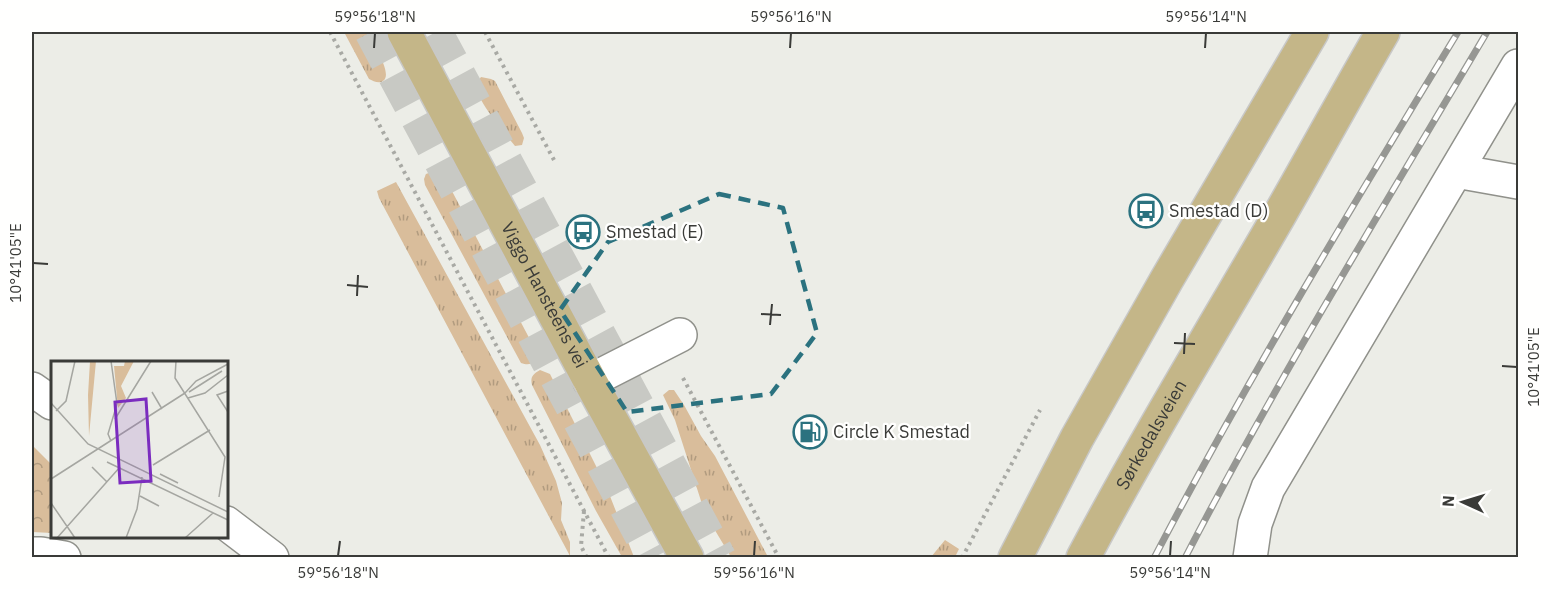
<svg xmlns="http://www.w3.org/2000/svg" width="1550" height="589" font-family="'IBM Plex Sans',sans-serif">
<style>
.grass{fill:url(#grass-tufts)}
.park{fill:url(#park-crowns)}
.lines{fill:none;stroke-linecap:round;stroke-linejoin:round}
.highway-tunnel{stroke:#c8c9c4;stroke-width:33;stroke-dasharray:33 16;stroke-linecap:butt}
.minor-casing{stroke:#90918b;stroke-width:36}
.major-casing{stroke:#c8c8c7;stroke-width:36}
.path{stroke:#a8a9a4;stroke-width:4;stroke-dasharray:3 4.5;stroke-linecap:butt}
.minor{stroke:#fff;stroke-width:33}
.major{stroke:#c4b688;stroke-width:33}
.rail-casing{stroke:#969793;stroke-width:7}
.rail{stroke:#fffffe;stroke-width:4.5;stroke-dasharray:14;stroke-linecap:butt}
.marked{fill:none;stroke:#2b727f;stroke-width:4.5;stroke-dasharray:12 8;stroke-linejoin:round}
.ticks{fill:none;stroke:#3a3b38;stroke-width:2}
.labels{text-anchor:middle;stroke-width:4.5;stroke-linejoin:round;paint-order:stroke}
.poi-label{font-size:18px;fill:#3a3b38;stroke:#fffffe;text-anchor:start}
.street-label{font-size:18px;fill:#3a3b38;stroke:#fffffe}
.inset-road{fill:none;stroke:#a5a6a1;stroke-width:1.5}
.view{fill:#7b2cbf;fill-opacity:0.15;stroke:#7b2cbf;stroke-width:3}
.inset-edge{fill:none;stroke:#3a3b38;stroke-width:3}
.neatline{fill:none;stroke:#3a3b38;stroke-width:2}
.ticks-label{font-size:15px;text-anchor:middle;fill:#3a3b38}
</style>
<defs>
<pattern id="grass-tufts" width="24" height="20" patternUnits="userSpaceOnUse" patternTransform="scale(1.5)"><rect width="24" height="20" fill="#d9bd9b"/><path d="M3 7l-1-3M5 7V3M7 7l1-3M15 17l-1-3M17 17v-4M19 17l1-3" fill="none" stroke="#b19b7f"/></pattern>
<pattern id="park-crowns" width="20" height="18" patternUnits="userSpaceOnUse" patternTransform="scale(1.5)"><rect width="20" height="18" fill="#d9bd9b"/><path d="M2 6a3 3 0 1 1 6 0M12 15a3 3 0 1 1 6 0" fill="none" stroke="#b19b7f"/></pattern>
</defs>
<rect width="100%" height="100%" fill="#ecede7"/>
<path class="grass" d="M344,32H366C371,40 394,74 383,81C379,84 373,81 369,79Z
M481,77L491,79L495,81L522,133L524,138L522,145L515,146C506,135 475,98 476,85C477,82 479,80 481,77Z
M434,171L443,174L536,351V361C530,365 527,365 521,363L425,185L424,179L426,174Z
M396,182L540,445L556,481L562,503L561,520L570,542V556L379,198L377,191Z
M540,370L550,374L606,486L634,557H622L596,511L532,385C530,377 533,374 540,370Z
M669,390H674L684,405L701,436L715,456L768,557H731L716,532L702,504L675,420L663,395Z
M945,540L959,549L955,557H931Z"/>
<path class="park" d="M32,445L52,465V533L32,532Z"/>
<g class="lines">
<path class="highway-tunnel" d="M371,32L653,558
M436,32L720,558"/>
<g class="minor-casing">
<path id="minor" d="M1456,171L1518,182
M590,381L680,335
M32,389L52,403
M226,523L272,558
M32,554H41L64,558
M1250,558L1255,524L1268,488L1518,66"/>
</g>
<g class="major-casing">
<g id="major">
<path id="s1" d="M404,32L590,381L687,558"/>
<path d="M1015,558L1077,438L1167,279L1312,32"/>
<path id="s2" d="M1083,558C1145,441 1214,328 1280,214C1315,153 1348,92 1383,32"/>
</g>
</g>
<path class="path" d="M330,32L609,558
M485,32L554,160
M683,378L779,558
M584,511L581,546L587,558
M962,558L1040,410"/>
<use href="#minor" class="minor"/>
<use href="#major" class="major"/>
<g class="rail-casing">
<path id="rail" d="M1154,558C1248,378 1353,205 1458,32
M1185,558C1278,378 1384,206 1487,32"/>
</g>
<use href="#rail" class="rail"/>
</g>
<path class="marked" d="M719,194L783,208L817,333L771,394L627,412L560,310L608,242Z"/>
<path class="ticks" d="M374,48L375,33M790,48L791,33M1205,48L1206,33M33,263L48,264M347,285L368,287M357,296L358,275M761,314L781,315M770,325L772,304M1174,343L1195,344M1184,354L1185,333M1502,366L1517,367M338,556L340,541M754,556L755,541M1170,556L1171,541"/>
<defs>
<g id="bus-ring" transform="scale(1.725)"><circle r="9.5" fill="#fffffe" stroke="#2b727f" stroke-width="1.5"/><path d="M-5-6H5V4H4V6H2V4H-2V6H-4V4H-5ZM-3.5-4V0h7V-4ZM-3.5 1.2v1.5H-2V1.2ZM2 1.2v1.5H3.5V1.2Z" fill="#2b727f"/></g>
<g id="fuel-ring" transform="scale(1.725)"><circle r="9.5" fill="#fffffe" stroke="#2b727f" stroke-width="1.5"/><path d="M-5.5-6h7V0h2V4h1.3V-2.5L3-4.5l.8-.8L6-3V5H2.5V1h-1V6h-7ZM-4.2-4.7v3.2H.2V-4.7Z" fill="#2b727f"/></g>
</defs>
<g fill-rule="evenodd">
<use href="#bus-ring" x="1146" y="211"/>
<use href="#bus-ring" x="583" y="232"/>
<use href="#fuel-ring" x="810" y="432"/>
</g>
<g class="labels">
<g class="poi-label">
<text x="1169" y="217">Smestad (D)</text>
<text x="606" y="238">Smestad (E)</text>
<text x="833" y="438">Circle K Smestad</text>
</g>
<g class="street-label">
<text dy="6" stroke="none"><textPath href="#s1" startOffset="298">Viggo Hansteens vei</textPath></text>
<text dy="6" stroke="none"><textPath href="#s2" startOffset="141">Sørkedalsveien</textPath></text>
</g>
</g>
<g transform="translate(51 361)">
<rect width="177" height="177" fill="#ecede7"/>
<path d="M39,0H45L38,75L37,34ZM74,0H83L70,25L75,37L67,47L63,5H73Z" fill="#d9bd9b"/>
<path class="inset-road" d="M60,0L66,43L57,73L60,80M125,0L124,17L174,96L168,136M177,30L166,34L177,51M101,31L111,48M138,31L171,10M134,32L145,20L177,3M137,37L154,32L177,14M0,42L37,83L177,151M5,50L15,40L24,0M64,58L100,0M56,101L177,159M102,104L159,69M41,106L56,121M109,113L127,122M0,118L134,32M89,135L108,145M0,142L24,177M6,177L69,106M75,177L86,148L91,116M134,177L162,152"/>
<path class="view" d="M95,38L100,120L69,122L64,41Z"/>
<rect width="177" height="177" class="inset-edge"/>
</g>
<rect width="1550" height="589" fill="none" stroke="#fffffe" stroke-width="66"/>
<g transform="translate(1463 502) rotate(274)" stroke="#fffffe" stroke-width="4.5" paint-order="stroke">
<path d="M0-4.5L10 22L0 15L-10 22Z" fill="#3a3b38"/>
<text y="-9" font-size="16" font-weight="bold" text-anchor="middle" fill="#3a3b38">N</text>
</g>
<rect x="33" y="33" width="1484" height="523" class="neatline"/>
<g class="ticks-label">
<text x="375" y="22">59°56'18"N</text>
<text x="791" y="22">59°56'16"N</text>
<text x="1206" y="22">59°56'14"N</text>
<text transform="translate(16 263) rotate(-90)" y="5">10°41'05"E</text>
<text transform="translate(1534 367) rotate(-90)" y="5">10°41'05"E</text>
<text x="338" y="578">59°56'18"N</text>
<text x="754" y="578">59°56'16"N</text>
<text x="1170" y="578">59°56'14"N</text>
</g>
</svg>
